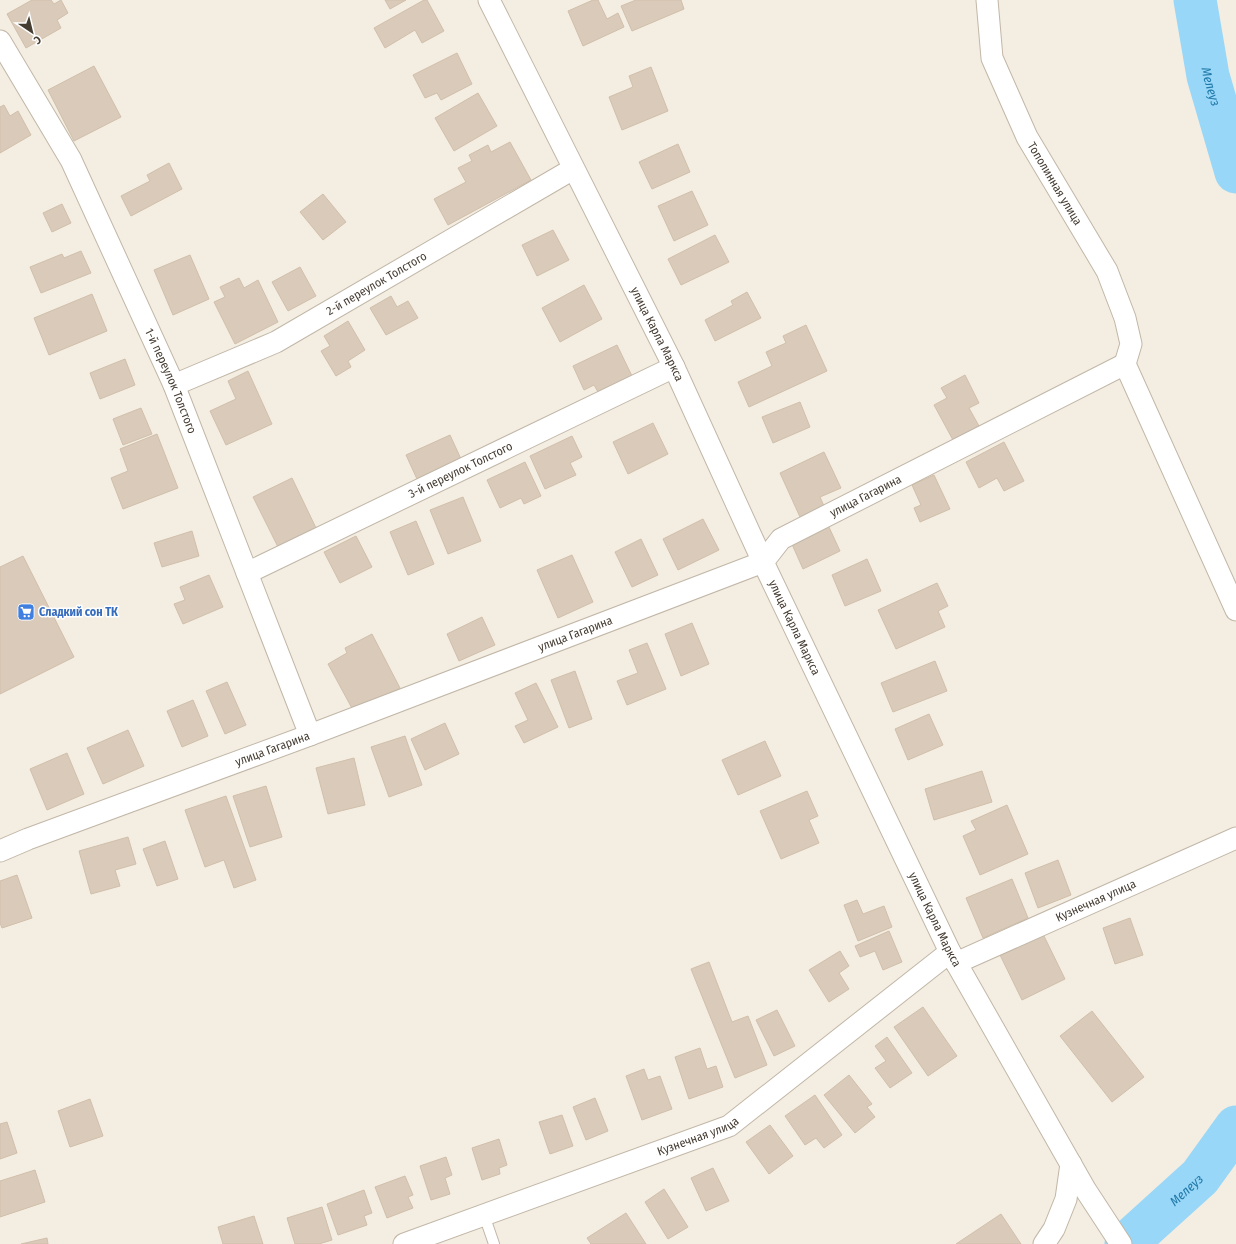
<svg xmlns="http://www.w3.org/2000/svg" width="1236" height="1244" font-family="'Fira Sans Condensed',sans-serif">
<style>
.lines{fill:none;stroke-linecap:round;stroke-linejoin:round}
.river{stroke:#98d7f7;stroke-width:43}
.building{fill:#d9caba;stroke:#d1bfa9}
.lane-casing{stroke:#c2b7a7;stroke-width:12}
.street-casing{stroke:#c2b7a7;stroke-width:23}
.lane{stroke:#fff;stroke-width:10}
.street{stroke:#fff;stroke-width:21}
.labels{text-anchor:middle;stroke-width:3;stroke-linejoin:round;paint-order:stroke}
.street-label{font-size:12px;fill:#453c32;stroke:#fff}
.shop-label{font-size:12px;font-weight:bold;fill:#366cbe;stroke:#fff;text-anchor:start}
.water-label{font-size:13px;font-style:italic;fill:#2079a9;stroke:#fff}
</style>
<rect width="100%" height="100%" fill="#f3ede2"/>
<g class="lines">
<g class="river">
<path id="s1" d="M1195,0L1208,76L1236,172"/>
<path id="s2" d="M1126,1244L1200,1177L1236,1127"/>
</g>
</g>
<path class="building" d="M32,0H51L54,4L61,0L68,13L57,20L61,28L26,48L7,14Z
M385,0H406L390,9Z
M424,0H427L444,31L422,43L415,30L385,48L374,28Z
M593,0H598L607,19L618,13L624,27L583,46L568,11Z
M636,0H681L684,9L632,31L621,6Z
M457,53L472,84L441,100L437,93L425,98L413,75Z
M94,66L121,117L74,141L48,90Z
M651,67L668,111L622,130L609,97L633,87L629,76Z
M478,93L497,126L454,151L435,118Z
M4,105L10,116L18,111L31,135L0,153V107Z
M510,142L531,180L448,225L434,199L466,182L458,168L472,161L469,155L488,145L491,152Z
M678,144L690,172L652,189L639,162Z
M169,163L182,189L131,216L121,196L150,181L147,175Z
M692,191L708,225L674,241L658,206Z
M323,194L346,222L323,240L300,212Z
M62,204L71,223L52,232L43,213Z
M553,230L569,260L537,276L522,245Z
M715,235L729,262L681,285L668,259Z
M81,251L91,273L41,293L30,267L62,254L64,258Z
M190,255L209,299L173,315L154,270Z
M300,267L316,296L288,311L272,282Z
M239,278L244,288L258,280L278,322L235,344L214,302L225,297L220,287Z
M584,285L602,319L560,342L542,308Z
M747,292L761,318L715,341L705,320L733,305L731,301Z
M92,294L107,331L49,355L34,318Z
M391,296L397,307L408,301L418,318L386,335L370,308Z
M348,321L365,350L348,361L351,367L336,376L321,351L330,346L324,336Z
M806,325L827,371L749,407L738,382L772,366L766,352L786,343L783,336Z
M617,345L632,376L598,392L594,385L584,390L573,366Z
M125,359L135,385L100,399L90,373Z
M248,371L272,424L226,445L210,411L236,399L228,381Z
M965,375L979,403L969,408L979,426L953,440L934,405L947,398L941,388Z
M800,402L810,427L773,443L762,417Z
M141,408L152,434L123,445L113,419Z
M653,423L668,454L628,474L613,442Z
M157,434L178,488L123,509L111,478L128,471L120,449Z
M450,435L461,459L417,479L406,455Z
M572,436L582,457L570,463L576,475L545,489L530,456Z
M1004,442L1024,481L1004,491L997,478L979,488L966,462Z
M824,452L841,488L820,497L824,506L800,517L780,473Z
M525,462L541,496L524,504L521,498L500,508L487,480Z
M934,475L950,509L920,522L914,508L921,505L912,485Z
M292,478L317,530L279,549L253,497Z
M463,497L481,541L448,554L430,510Z
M703,519L719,550L678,570L663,539Z
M416,521L434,564L408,575L390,532Z
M828,525L840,551L803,569L791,542Z
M192,531L199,556L162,567L154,543Z
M356,536L372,567L340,583L324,552Z
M641,539L658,575L632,587L615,552Z
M572,555L593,602L558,618L537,570Z
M23,556L74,657L0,694V567Z
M867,559L881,591L845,606L832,575Z
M209,575L223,607L183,624L174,604L185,600L180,587Z
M937,583L948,606L938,611L945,627L896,649L878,610Z
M482,617L495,645L459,661L447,634Z
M692,623L709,664L681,676L665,634Z
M372,634L400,688L354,712L328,664L347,653L345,648Z
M647,643L666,689L627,705L617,681L638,673L629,650Z
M935,661L947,691L893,712L881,683Z
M575,671L592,719L569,728L551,680Z
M227,682L246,725L225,734L206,691Z
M536,683L558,727L524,743L515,726L528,720L515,693Z
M193,700L208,736L182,747L167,711Z
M929,714L943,745L908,760L895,729Z
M445,723L459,754L425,770L411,739Z
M128,730L144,766L103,784L87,748Z
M405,736L422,785L389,797L371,747Z
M765,741L781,776L738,795L722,760Z
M67,753L84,794L47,810L30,769Z
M354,758L365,805L328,814L316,768Z
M982,771L992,802L934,820L925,789Z
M266,786L282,837L250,847L233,796Z
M807,791L818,816L809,820L819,843L781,859L760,811Z
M226,796L256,880L234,888L224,860L205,867L185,810Z
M1007,805L1028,854L980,875L963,836L976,830L971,821Z
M128,837L136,864L115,870L120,886L91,894L79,851Z
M165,841L178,879L157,886L143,849Z
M1058,860L1071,895L1038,908L1025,873Z
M17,875L32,918L2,928L0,923V881Z
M1012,879L1028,918L983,938L966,898Z
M857,900L863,914L884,906L892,927L858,941L844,905Z
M1130,918L1143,955L1115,964L1103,928Z
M889,931L902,962L883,970L875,951L860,957L855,946Z
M1043,934L1065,979L1022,1000L1000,955Z
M840,951L849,966L839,973L849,989L829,1002L809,970Z
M709,962L732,1022L748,1016L767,1065L735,1078L691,969Z
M923,1007L957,1056L928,1076L894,1027Z
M777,1010L795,1046L774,1056L756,1020Z
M1092,1011L1144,1077L1112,1102L1060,1036Z
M887,1037L912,1073L890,1088L875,1068L886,1061L875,1046Z
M700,1048L707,1069L716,1066L723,1087L689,1099L675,1057Z
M644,1069L648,1080L660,1076L672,1109L642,1120L626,1076Z
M849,1075L872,1104L867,1107L875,1117L855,1133L824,1095Z
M815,1095L842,1135L824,1148L816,1138L805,1145L785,1116Z
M595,1098L608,1131L586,1140L573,1107Z
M90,1099L103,1136L70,1147L58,1111Z
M562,1115L573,1146L550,1154L539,1122Z
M7,1122L17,1153L0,1159V1124Z
M770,1125L793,1156L769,1174L746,1142Z
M499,1139L507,1165L499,1168L500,1174L482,1180L472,1148Z
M446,1157L452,1175L445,1178L450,1194L431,1200L420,1166Z
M713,1168L729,1201L706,1211L691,1178Z
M35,1170L45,1202L0,1217V1181Z
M405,1176L413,1195L408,1197L413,1208L387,1218L375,1187Z
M664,1189L688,1227L668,1239L645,1202Z
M364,1190L372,1213L364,1216L367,1225L338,1235L327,1204Z
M322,1207L332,1240L319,1244H295L287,1218Z
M626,1213L646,1244H591L587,1238Z
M1001,1214L1021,1244H956Z
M254,1216L263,1244H223L218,1227Z
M47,1238L48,1244H21Z"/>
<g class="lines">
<g class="lane-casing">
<path id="lane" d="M484,1215L494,1244"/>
</g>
<g class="street-casing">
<g id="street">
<path id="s3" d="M489,0L674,367L763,562L950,952L1085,1189L1121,1244"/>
<path id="s4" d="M987,0L992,58L1027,137L1107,271L1125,318L1131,344L1125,364"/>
<path id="s5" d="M0,41L71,160L174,385L310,735"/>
<path d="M1125,364L1236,610"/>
<path id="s6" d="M174,385L276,342L573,169"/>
<path id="s7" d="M247,573L674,367"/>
<path id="s8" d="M0,851L28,839L310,735L763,562L781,539L1125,364"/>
<path id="s9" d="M956,963L1236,838"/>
<path id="s10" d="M404,1244L729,1126L950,952"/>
<path d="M1044,1244L1054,1229L1066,1199L1071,1164"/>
</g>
</g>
<use href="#lane" class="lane"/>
<use href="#street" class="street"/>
</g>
<defs>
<g id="supermarket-square" transform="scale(0.9)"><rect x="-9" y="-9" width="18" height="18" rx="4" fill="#3f7fe0" stroke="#fff"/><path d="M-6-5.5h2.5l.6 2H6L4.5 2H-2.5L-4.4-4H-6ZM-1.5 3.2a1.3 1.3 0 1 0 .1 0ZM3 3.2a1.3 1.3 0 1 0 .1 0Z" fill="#fff"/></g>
</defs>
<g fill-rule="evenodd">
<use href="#supermarket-square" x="26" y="612"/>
</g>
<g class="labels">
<g class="street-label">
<text dy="4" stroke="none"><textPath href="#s4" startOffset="199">Тополинная улица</textPath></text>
<text dy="4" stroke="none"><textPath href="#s6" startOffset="227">2-й переулок Толстого</textPath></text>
<text dy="4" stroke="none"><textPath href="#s3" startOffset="374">улица Карла Маркса</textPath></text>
<text dy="4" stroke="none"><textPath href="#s5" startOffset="381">1-й переулок Толстого</textPath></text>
<text dy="4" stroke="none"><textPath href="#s7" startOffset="237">3-й переулок Толстого</textPath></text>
<text dy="4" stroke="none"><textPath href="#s8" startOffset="940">улица Гагарина</textPath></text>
<text dy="4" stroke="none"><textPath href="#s3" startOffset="698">улица Карла Маркса</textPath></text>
<text dy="4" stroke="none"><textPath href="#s8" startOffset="615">улица Гагарина</textPath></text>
<text dy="4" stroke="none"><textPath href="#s8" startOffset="291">улица Гагарина</textPath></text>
<text dy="4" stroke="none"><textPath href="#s9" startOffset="153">Кузнечная улица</textPath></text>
<text dy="4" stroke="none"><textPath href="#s3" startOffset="1022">улица Карла Маркса</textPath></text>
<text dy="4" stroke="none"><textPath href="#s10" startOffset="313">Кузнечная улица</textPath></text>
</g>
<g class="shop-label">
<text x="39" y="616">Сладкий сон ТК</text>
</g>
<g class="water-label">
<text dy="5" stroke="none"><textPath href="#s1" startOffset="88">Мелеуз</textPath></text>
<text dy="5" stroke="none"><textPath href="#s2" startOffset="81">Мелеуз</textPath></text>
</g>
</g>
<g transform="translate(32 32) rotate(145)" stroke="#ffffff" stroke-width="3" paint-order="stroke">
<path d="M0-3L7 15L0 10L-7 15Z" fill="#453c32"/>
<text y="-6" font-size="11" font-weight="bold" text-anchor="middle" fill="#453c32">С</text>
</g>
</svg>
